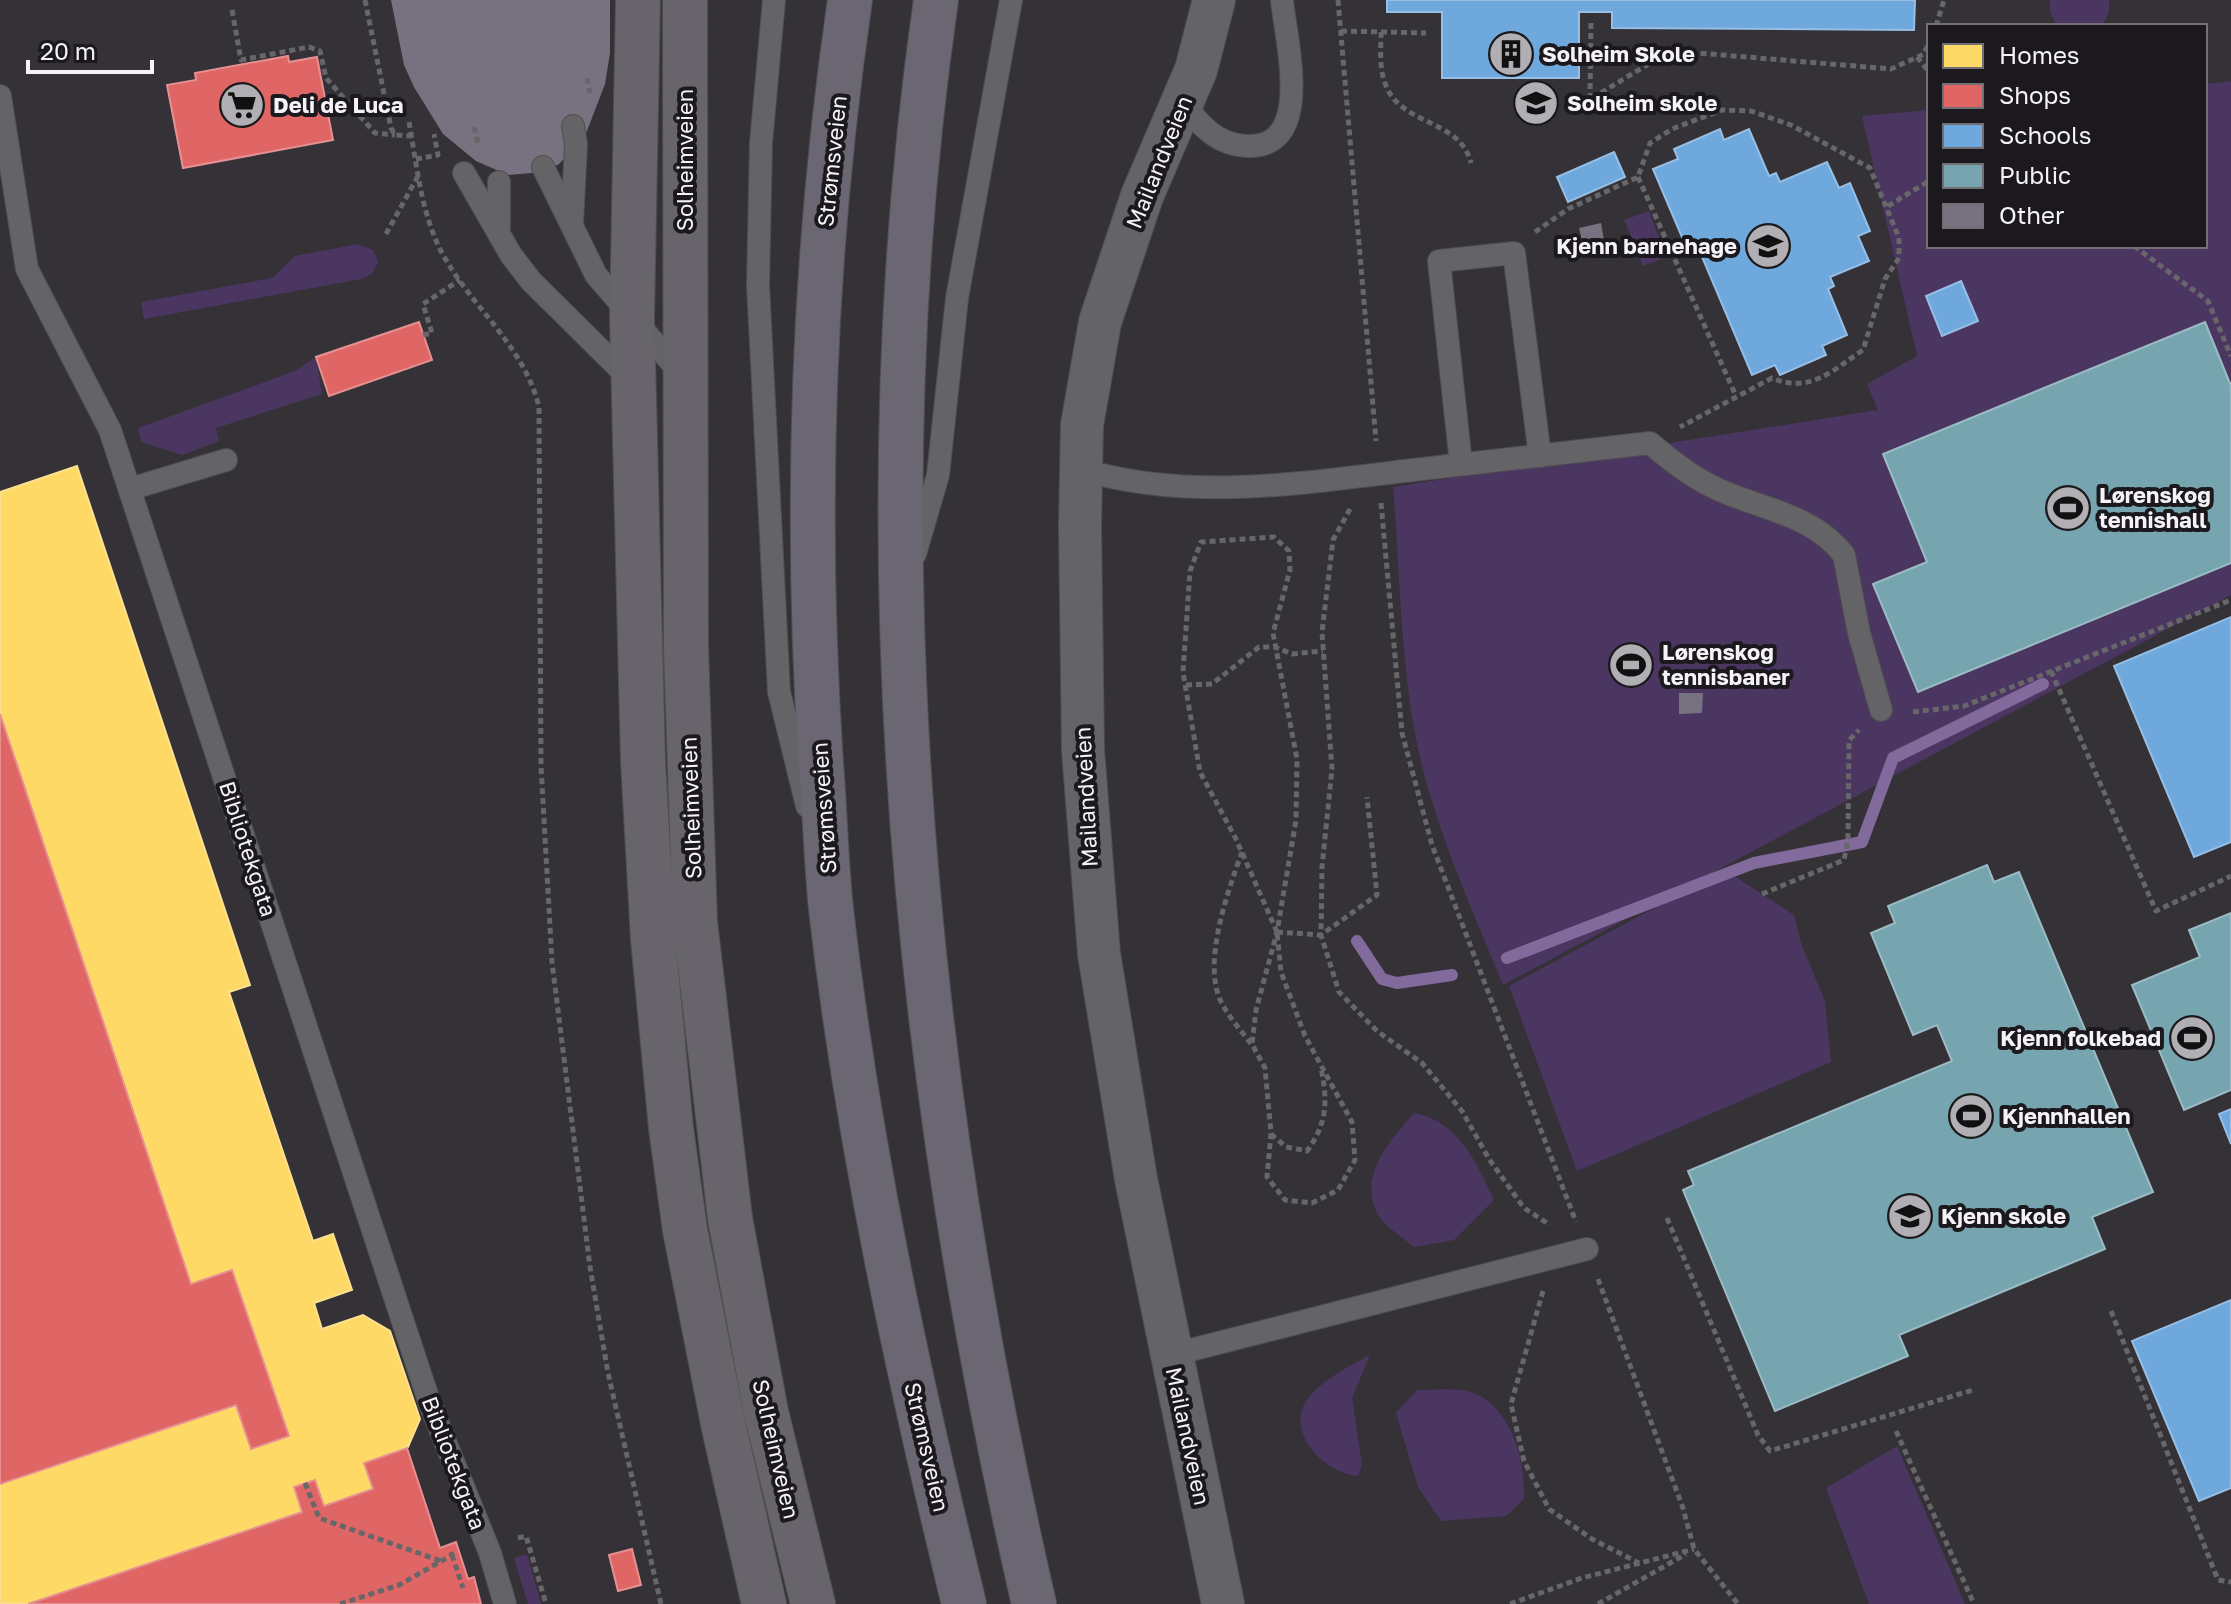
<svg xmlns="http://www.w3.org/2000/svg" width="2231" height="1604" font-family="'Golos Text',sans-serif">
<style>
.green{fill:#4b3661}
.homes{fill:#ffd966;stroke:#fce092;stroke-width:2}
.shops{fill:#e06666;stroke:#e69092;stroke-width:2}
.schools{fill:#6fa8dc;stroke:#97bee4;stroke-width:2}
.public{fill:#76a5af;stroke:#9cbcc5;stroke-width:2}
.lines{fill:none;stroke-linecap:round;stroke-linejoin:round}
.stream{stroke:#826a9d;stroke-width:12}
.building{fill:#787280}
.lane-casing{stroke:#504e52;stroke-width:24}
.street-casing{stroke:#504e52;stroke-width:44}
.secondary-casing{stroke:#504e52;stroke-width:46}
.highway-casing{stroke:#504e52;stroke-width:46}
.path{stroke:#676669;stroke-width:5;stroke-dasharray:6 4;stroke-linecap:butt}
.lane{stroke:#646366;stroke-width:22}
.street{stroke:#646366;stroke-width:42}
.secondary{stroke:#67646b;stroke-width:44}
.highway{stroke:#6b6772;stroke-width:44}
.labels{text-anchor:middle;stroke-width:8;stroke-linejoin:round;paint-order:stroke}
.poi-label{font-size:22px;font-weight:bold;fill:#f5f2f8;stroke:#1b191d;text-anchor:start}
.street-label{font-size:22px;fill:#f5f2f8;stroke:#1b191d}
</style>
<rect width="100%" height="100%" fill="#343237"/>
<path class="green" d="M2050,0H2109V13L2102,26H2057L2050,12Z
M2231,81V595L1503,985C1475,916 1443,846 1424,773C1400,682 1401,581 1393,487L1878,410L1867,384L1917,356L1862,116L1929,110V246H2205V84Z
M1649,211L1666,257L1643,266L1624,220Z
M358,244L373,250L378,262L372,274L361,279L144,319L141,302L272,278L295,256Z
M316,357L322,394L216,428L219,441L182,455L141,442L138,428L295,371Z
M1725,870L1794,915L1802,946L1825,1001L1831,1062L1577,1171L1509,986Z
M1414,1113C1457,1120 1477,1163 1494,1200L1454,1240L1414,1247C1404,1238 1382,1225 1377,1213C1358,1174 1391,1140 1414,1113Z
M1370,1355L1352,1398L1362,1464L1358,1476C1325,1474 1282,1431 1309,1397C1325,1378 1348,1367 1370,1355Z
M1417,1390C1434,1390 1459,1387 1474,1393C1511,1408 1526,1461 1524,1499L1506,1516L1441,1521L1418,1487L1396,1413Z
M1897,1446L1965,1604H1869L1826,1488Z
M527,1554L541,1604H528L514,1558Z"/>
<path class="homes" d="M77,466L250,985L229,992L313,1241L333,1234L352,1290L314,1303L322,1329L363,1315L390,1331L420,1419L408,1447L364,1463L373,1489L324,1506L315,1480L294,1487L302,1512L28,1604H0V1484L236,1405L251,1449L289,1436L232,1270L191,1284L0,714V492Z"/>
<path class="shops" d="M288,56L289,62L317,57L333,140L183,168L167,85L196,80L195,73Z
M419,322L432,360L329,396L316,357Z
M0,714L191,1284L232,1270L289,1436L251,1449L236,1405L0,1484Z
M407,1448L440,1548L456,1542L468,1579L474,1577L481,1604H28L302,1512L294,1487L315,1480L324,1506L373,1489L364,1463Z
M632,1549L641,1585L618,1591L609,1555Z"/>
<path class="schools" d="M1387,0H1915L1914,30L1612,28V12H1579V78H1442V12H1387Z
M1720,129L1724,140L1749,129L1769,176L1776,173L1780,182L1827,162L1839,188L1850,183L1870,231L1858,236L1869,261L1830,277L1834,286L1828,289L1847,335L1822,346L1826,355L1780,375L1775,365L1752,375L1700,252L1690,256L1653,169L1678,159L1674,149Z
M1614,152L1625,177L1568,202L1557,177Z
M1961,281L1978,321L1942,336L1926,296Z
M2231,617V842L2194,857L2114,666Z
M2231,1109V1144L2219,1114Z
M2231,1300V1488L2199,1501L2132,1341Z"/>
<path class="public" d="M2205,322L2231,386V563L1918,692L1873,584L1927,562L1883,454Z
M1987,865L1994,882L2019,872L2153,1192L2092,1217L2105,1249L1899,1335L1908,1356L1775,1411L1683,1190L1694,1185L1688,1171L1952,1061L1937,1025L1913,1035L1871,933L1895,923L1888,906Z
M2231,913V1090L2184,1110L2132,985L2200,957L2189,930Z"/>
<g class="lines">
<path class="stream" d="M1357,941L1382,979L1397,983L1452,975
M1507,958L1754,863L1862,842L1893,758L2043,684"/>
</g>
<path class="building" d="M391,0H610V53L605,84L585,136L559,164L543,172L508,175L476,161L443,134L414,87L404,65Z
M1601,223L1604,240L1583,245L1579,228Z
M1679,693H1703L1702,713L1679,714Z"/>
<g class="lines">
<g class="lane-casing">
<path id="lane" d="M774,0L761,143L758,285L779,692L807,806
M0,96L27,269L110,430L430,1404L490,1553L505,1604
M1183,103C1200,125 1217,145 1247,146C1315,149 1286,42 1282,0
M543,167L596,275L683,376
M464,173L511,255L531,281L633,382
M572,223L576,144L573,126
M499,228V182
M1461,464L1439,261L1514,253L1540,456
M1080,469C1189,502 1303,483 1413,470C1492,461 1571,452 1650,443C1675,464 1698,482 1729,494C1769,510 1816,518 1844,555L1859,633L1881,710
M130,489L226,460
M915,554L938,475L957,298L1011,0
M1171,1355L1587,1249"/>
</g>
<g class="street-casing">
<path id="street" d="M1214,0L1196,70L1142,196L1100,322L1082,425L1080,525L1083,750L1099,954L1136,1179L1223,1604"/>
</g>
<g class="secondary-casing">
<path id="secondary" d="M638,0L632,318L643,761L653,939L671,1128L685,1230L724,1428L764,1604
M685,0L686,647L695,922L730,1218L766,1412L813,1604"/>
</g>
<g class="highway-casing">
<path id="highway" d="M850,0C813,253 804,508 821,763C825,812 826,861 831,909C858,1144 908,1375 964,1604
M936,0C859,533 914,1082 1034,1604"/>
</g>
<path class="path" d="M365,0L391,128L395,135L412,136
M1338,0L1376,441
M232,10L241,60L309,47L320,51L326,78L375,133L395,135
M1936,26L1944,0
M1341,31L1426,33
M1381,32C1381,48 1379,68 1385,83C1399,126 1460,118 1471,163
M1917,57L1929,72
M587,78L590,93
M1590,99L1591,19
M1584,103L1660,57L1686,52L1891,69L1924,54L1929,42
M409,122C417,166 421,213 442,253C471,307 524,345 539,407L541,766L552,962L590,1267L608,1373L661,1604
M474,127L479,147
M416,159L438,155L434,134
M1638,177L1736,396
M1888,206L1929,181
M1535,232L1568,209L1638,177L1650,143L1672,129L1722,110L1751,111L1791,125L1870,168L1899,238V258L1885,279L1863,350C1832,371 1809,394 1772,378L1680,427
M386,234L418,176
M2134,246L2208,301L2231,356
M423,335L432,333L423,304L460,280
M1381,503L1402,733L1432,845L1576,1222
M1350,509L1333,540L1322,632L1332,769L1322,867L1321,935L1339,992L1377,1031L1422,1063L1462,1111L1489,1159L1524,1208L1550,1225
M2051,671L2156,911L2231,876
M1186,685L1212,684L1259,647H1275L1292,654L1323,651
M1913,712L1964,706L2231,600
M1242,852C1228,891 1204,957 1219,997C1225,1013 1241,1030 1251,1044
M1762,894L1844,860L1848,839L1849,740L1859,730
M1277,932L1236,839L1200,772L1183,672L1190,571L1201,542L1274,537L1289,551L1290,570L1273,633L1297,759L1296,820L1277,932L1256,1010L1252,1044L1265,1068L1271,1133L1267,1177L1285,1200L1312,1203L1338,1190L1355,1160L1352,1122L1305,1036L1281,972L1277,932
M1277,932L1321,935L1377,895L1367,797
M1271,1134L1286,1147L1307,1151C1327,1124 1328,1101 1321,1068
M1667,1218L1758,1435L1770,1451L1973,1390
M1598,1279L1683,1508L1694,1549L1738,1604
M1543,1291L1511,1404L1524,1461L1549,1509L1592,1539L1639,1563
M2111,1311L2218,1580L2231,1582
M1896,1431L1974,1604
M305,1483L319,1518L441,1561
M518,1538L526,1536L546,1604
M452,1555L463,1588
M340,1604L399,1585L452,1555L451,1551
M1510,1604L1582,1578L1694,1549
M1598,1604L1686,1554"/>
<use href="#lane" class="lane"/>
<use href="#street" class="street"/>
<use href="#secondary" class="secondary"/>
<use href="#highway" class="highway"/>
</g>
<defs>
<g id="building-disc" transform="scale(2.3)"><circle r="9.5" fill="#b1afb4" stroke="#1b191d"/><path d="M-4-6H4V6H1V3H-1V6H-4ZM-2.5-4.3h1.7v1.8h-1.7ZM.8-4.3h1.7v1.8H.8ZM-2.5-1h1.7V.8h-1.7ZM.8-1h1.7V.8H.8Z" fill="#111"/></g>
<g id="school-disc" transform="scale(2.3)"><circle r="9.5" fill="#b1afb4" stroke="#1b191d"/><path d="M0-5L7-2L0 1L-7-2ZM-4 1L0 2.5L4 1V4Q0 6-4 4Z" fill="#111"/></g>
<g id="supermarket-disc" transform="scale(2.3)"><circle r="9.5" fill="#b1afb4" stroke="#1b191d"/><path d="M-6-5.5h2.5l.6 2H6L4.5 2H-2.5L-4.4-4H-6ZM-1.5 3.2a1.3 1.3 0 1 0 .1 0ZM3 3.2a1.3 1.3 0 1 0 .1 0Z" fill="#111"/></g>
<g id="stadium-disc" transform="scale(2.3)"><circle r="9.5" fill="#b1afb4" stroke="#1b191d"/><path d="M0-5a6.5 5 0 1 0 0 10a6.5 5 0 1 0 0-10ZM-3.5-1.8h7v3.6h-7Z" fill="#111"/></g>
</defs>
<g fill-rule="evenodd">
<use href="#building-disc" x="1511" y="54"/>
<use href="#school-disc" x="1536" y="103"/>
<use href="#supermarket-disc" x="242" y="105"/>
<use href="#school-disc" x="1768" y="246"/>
<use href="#stadium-disc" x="2068" y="508"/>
<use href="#stadium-disc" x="1631" y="665"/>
<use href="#stadium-disc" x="2192" y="1038"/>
<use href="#stadium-disc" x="1971" y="1116"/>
<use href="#school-disc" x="1910" y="1216"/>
</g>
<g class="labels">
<g class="poi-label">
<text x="1542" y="62">Solheim Skole</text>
<text x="1567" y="111">Solheim skole</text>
<text x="273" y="113">Deli de Luca</text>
<text x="1737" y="254" text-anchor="end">Kjenn barnehage</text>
<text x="2099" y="503">Lørenskog<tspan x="2099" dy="25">tennishall</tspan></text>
<text x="1662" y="660">Lørenskog<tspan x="1662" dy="25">tennisbaner</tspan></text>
<text x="2161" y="1046" text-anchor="end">Kjenn folkebad</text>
<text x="2002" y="1124">Kjennhallen</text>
<text x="1941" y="1224">Kjenn skole</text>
</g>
<g class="street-label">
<text transform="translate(685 160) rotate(-90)" y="8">Solheimveien</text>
<text transform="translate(832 161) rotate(-84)" y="8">Strømsveien</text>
<text transform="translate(1159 162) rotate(-68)" y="8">Mailandveien</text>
<text transform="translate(1086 797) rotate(-93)" y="8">Mailandveien</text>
<text transform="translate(691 808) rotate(-92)" y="8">Solheimveien</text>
<text transform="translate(824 808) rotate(-94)" y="8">Strømsveien</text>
<text transform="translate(248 849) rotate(72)" y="8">Bibliotekgata</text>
<text transform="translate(1188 1436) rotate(78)" y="8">Mailandveien</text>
<text transform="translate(927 1447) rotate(77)" y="8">Strømsveien</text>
<text transform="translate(776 1449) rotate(77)" y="8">Solheimveien</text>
<text transform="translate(454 1463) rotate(69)" y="8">Bibliotekgata</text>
</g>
</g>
<rect x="1927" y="24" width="280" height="224" fill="#1b191d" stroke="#727075" stroke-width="2"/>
<rect x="1943" y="44" width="40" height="24" fill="#ffd966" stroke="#727075" stroke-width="2"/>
<text x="1999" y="64" font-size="24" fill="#f5f2f8">Homes</text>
<rect x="1943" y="84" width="40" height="24" fill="#e06666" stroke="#727075" stroke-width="2"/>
<text x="1999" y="104" font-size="24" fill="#f5f2f8">Shops</text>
<rect x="1943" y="124" width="40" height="24" fill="#6fa8dc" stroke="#727075" stroke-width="2"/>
<text x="1999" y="144" font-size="24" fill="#f5f2f8">Schools</text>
<rect x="1943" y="164" width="40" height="24" fill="#76a5af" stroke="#727075" stroke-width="2"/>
<text x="1999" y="184" font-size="24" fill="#f5f2f8">Public</text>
<rect x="1943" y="204" width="40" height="24" fill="#787280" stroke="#727075" stroke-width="2"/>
<text x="1999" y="224" font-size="24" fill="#f5f2f8">Other</text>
<path d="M28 60v12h124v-12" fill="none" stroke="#f5f2f8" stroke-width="4"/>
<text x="40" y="60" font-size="24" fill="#f5f2f8" stroke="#1b191d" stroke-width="6" paint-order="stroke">20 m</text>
</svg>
